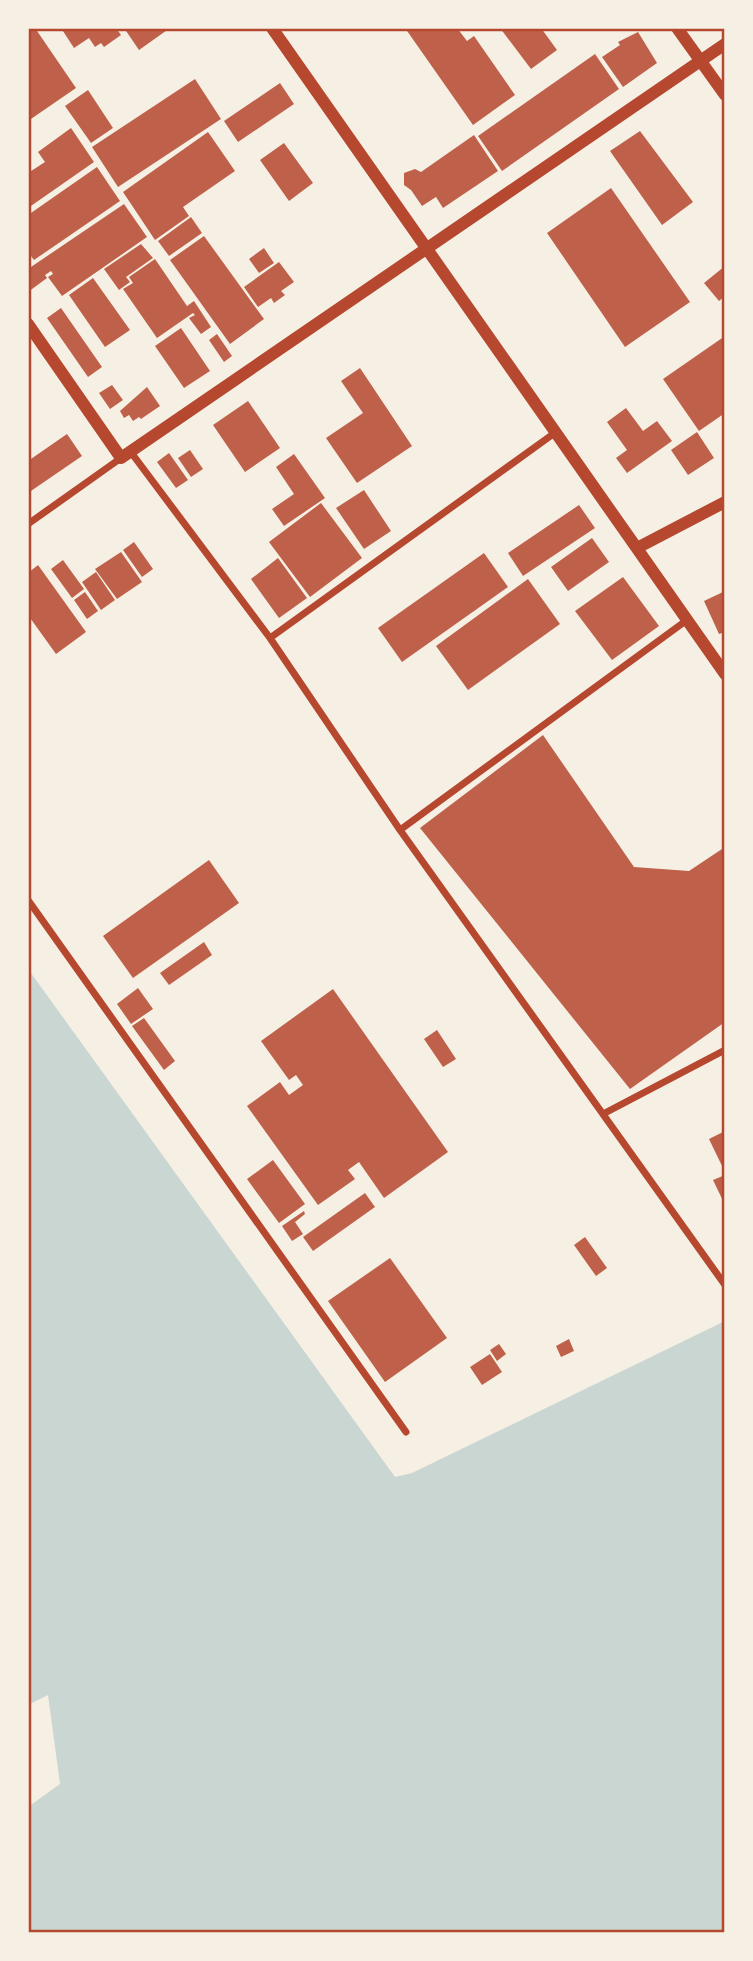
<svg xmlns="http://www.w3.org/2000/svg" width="753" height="1961" font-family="Poppins,sans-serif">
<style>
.water{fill:#c9d6d2}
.building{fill:#bf614a}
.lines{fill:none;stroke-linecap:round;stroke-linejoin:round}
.minor{stroke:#b5482f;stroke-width:7}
.tertiary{stroke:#b5482f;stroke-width:12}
.neatline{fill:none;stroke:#b5482f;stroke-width:2.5}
</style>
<rect width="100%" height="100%" fill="#f6efe4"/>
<path class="water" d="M28,969L395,1477L412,1473L725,1321V1933H28V1807L60,1784L48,1695L28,1705Z"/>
<path class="building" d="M28,28H35L76,88L28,121Z
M61,28H116L121,35L104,47L101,43L95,47L89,38L74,48Z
M124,28H170L139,50Z
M405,28H457L467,41L474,36L515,95L473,125Z
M500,28H541L557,50L531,69Z
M638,32L657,63L623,87L602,57L620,45L618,42Z
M595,54L619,89L502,171L478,136Z
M195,79L221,119L118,187L92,147Z
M280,83L294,104L238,142L224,121Z
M88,90L113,128L91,143L65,106Z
M71,128L94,162L28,208V173L45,162L38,152Z
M640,131L693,202L662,225L610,151Z
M208,132L235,171L183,207L189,216L155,240L123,192Z
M474,135L498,171L443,208L436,197L422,206L411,190L404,185V173L415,169L421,172Z
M284,143L313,183L289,201L260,160Z
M97,167L120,201L34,260L28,252V215Z
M611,188L690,302L625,347L547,233Z
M124,204L147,237L62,296L48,277L53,274L51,271L45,275L47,278L28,292V269Z
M191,217L202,233L169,256L158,241Z
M204,236L264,319L230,344L170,260Z
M141,244L153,258L126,277L130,282L119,290L104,269Z
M264,248L274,263L259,273L249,259Z
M155,259L187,306L194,301L211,327L201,334L189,318L195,315L193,313L157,338L123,289L133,283L129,277Z
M279,262L294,282L281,291L285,295L274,303L271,298L258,307L244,287Z
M725,266V296L719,301L704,283Z
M93,278L130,330L105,347L69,295Z
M61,308L102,367L88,377L47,318Z
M181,328L210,371L184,388L155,346Z
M217,334L232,356L224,362L209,340Z
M725,336V413L699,431L663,379Z
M360,368L412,446L357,483L326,438L363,413L341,381Z
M112,385L123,400L110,409L99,393Z
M147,387L160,406L141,419L139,417L133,421L129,415L124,418L120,411Z
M248,401L280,448L245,472L213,425Z
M626,408L643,431L657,421L672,441L627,473L616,458L627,450L607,422Z
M697,432L714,458L688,475L671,450Z
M67,434L82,456L28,493V461Z
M190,450L203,469L191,477L178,458Z
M169,453L188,480L176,488L157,462Z
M294,454L325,498L284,526L272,509L294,494L276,467Z
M364,490L391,531L364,549L336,508Z
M321,503L362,558L310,597L269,542Z
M579,505L595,528L523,576L508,553Z
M592,538L609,562L568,591L551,567Z
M134,542L153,569L142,577L123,550Z
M121,552L142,582L117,599L95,569Z
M484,553L508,587L402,662L378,628Z
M278,558L307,598L279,618L251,579Z
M63,560L84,589L72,598L51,569Z
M38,565L86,632L56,654L28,615V573Z
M96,572L115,600L101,610L82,582Z
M623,577L659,626L612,660L575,611Z
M528,579L560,624L468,690L436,646Z
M725,591V632L719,634L704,601Z
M85,592L98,611L87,619L74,600Z
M543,735L634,867L689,871L725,847V1022L630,1089L420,828Z
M209,860L239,903L133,978L103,936Z
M204,942L212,955L169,985L160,973Z
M138,988L153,1009L131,1024L117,1004Z
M333,989L448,1152L384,1198L359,1162L348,1170L355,1179L318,1205L247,1106L280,1082L289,1095L303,1085L296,1075L289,1080L261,1041Z
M144,1018L175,1061L164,1070L132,1026Z
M437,1030L456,1059L443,1067L424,1039Z
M725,1131V1167L723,1168L709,1139Z
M273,1160L305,1204L279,1223L247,1179Z
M725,1175V1205L713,1180Z
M365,1193L375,1207L313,1251L303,1237Z
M304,1211L305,1214L295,1222L303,1234L292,1241L282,1226Z
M585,1237L607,1268L596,1276L574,1245Z
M390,1258L447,1338L385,1382L328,1301Z
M569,1339L574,1351L561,1357L556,1346Z
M499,1344L506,1354L497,1361L490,1350Z
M490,1354L502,1372L482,1385L470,1367Z"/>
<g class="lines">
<path class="minor" d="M130,451L270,638L400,830L725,1285
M28,524L121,458
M270,638L556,432
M400,830L687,620
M28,900L406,1432
M603,1114L725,1050"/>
<path class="tertiary" d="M272,28L725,674
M677,28L725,95
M28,324L121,458L725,44
M637,548L725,502"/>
</g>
<rect width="753" height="1961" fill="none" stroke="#f6efe4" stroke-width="60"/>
<rect x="30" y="30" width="693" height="1901" class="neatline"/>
</svg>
